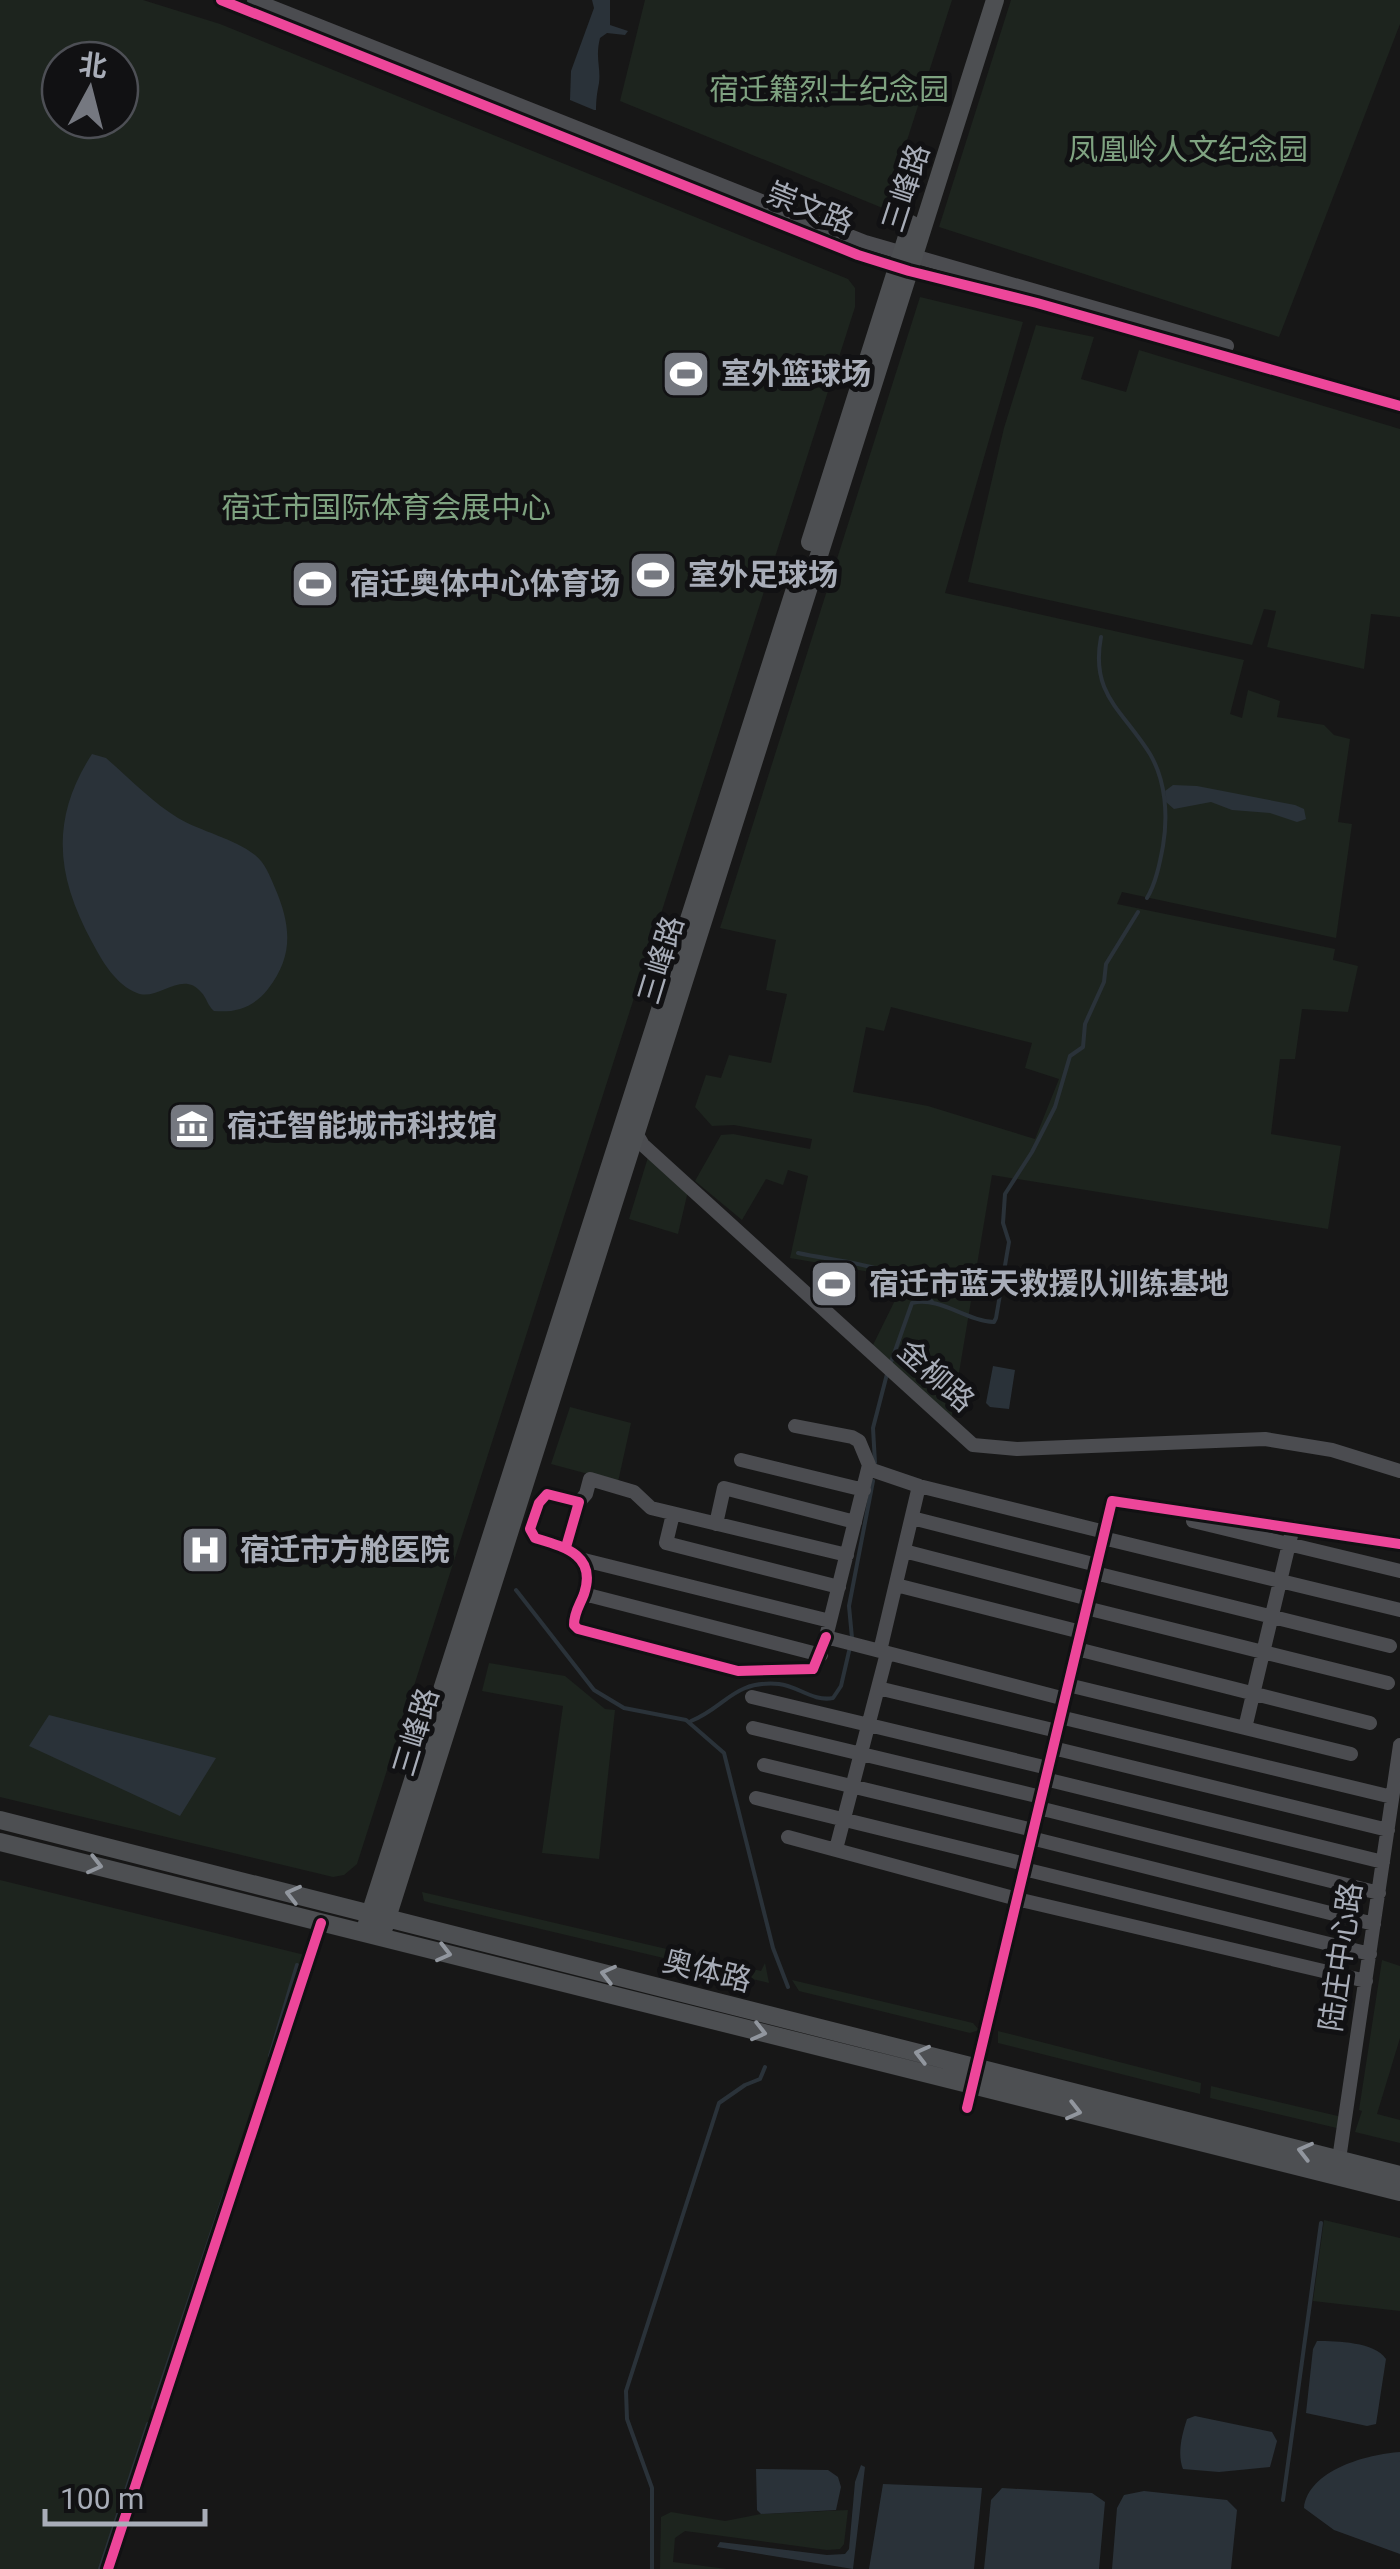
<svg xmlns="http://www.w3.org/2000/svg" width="1400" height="2569" font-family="Roboto,'Noto Sans SC',sans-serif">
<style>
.green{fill:#1d241e;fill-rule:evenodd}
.water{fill:#2a3239}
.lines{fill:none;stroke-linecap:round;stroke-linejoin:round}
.stream{stroke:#2a3239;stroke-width:4}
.minor{stroke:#4b4c50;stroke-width:14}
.major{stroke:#4d4f52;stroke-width:18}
.cycleway-casing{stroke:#111113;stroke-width:16}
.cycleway{stroke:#ed469a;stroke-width:10}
.oneway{stroke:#91969e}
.labels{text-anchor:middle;stroke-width:10;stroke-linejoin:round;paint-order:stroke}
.park-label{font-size:30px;fill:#7fa381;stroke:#111113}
.street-label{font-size:30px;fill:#a8adb8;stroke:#111113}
.poi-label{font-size:30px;font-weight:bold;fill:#a8adb8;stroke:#111113;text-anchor:start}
</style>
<rect width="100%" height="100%" fill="#171717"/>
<path class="green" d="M0,0H143L220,24L848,279L855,288V307L357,1864L344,1875L333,1877L0,1797ZM60,60H120V120H60Z
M645,0H952L885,209L620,101Z
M1011,0H1400V24L1279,337L939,227Z
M920,297L1023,322L945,593L1244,660L1230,714L1242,718L1248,690L1280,701L1277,717L1324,725L1334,735L1350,739L1338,822L1352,824L1336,938L1122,892L1117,904L1335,949L1333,960L1358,966L1348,1012L1302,1009L1295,1059H1280L1271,1134L1341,1146L1328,1229L992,1175L951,1421L872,1347L902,1286L876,1273L790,1258L808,1176L788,1170L783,1185L766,1179L742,1220L695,1181L721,1135L733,1134L810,1149L812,1139L734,1125L712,1126L695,1107L706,1075L721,1078L729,1055L771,1063L787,994L766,990L776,940L720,928ZM891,1007L1032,1043L1025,1068L1059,1079L1035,1139L928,1106L853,1092L866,1027L884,1031Z
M1036,325L1094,337L1081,379L1126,392L1139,350L1400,429V617L1371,614L1364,669L1267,647L1276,611L1264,609L1252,645L968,582L1004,428Z
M649,1154L688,1191L678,1234L629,1219Z
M570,1407L631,1423L618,1482L551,1464Z
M489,1663L565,1676L605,1709L615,1710L599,1859L542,1853L563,1706L482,1691Z
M0,1880L309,1956L107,2569H0Z
M422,1892L761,1971L765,1963L769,1983L431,1903L424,1901Z
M1382,1960L1400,1966V2038L1377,2114L1400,2120V2143L1355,2132L1362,2111L1359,2110Z
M792,1980L973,2023L979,2030L970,2033L799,1991Z
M998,2031L1201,2083L1200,2094L998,2043Z
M1211,2086L1342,2117L1341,2129L1210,2098Z
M1324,2220L1400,2238V2311L1313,2301Z
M848,2510L844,2544L840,2549L827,2550L685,2531L675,2538L673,2562L727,2569H660L661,2517L671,2512L725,2521L761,2514Z"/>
<path class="water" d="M592,0H610V25L628,31L625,35L607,33L600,38C595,58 601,67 599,83C597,93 596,100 596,110H594L570,100L571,71L594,8Z
M92,754L106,758C129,778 152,802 178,818C202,832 233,838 255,855C265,863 270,876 275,888C291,925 294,956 268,989C254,1007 236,1013 214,1011C207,1005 207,998 201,992C182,969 157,1002 137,993C116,985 102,961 92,942C56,876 50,819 92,754Z
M1173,785L1197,786L1295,805L1304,809L1306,819L1297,822L1270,813L1232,810L1211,802L1174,809L1166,802L1165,791Z
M993,1366L1015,1370L1009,1409L990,1407L986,1403Z
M49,1715L216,1758L180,1816L29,1746Z
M1317,2341C1337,2341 1375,2342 1386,2359L1376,2424L1367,2426L1306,2413L1313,2349Z
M1195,2416L1272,2432L1277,2441L1270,2467L1219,2472L1183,2469C1177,2454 1182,2434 1187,2419Z
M1400,2452V2554L1334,2530L1304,2508C1308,2470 1368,2454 1400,2452Z
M861,2465L865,2467L853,2569L717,2547L720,2542L827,2555L845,2554L849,2549L855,2482Z
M756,2469L828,2470L838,2477L841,2487L836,2510L761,2514L757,2510Z
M883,2484L982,2488L974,2569H869Z
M1002,2488L1092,2493L1105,2502L1099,2569H984L991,2500Z
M1144,2491L1227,2500L1237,2510L1231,2569H1112L1117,2508L1124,2495Z"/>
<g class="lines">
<path class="stream" d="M1101,637C1090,695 1123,710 1150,754C1166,781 1168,816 1163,846C1160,862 1156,883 1147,898
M798,1253C844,1263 904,1264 933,1303
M890,1365L912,1303C940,1296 966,1321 994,1322L996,1318L1009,1242L1003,1223L1005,1194L1032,1152L1055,1107L1070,1056L1083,1047L1085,1024L1104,982L1106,964L1138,912
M875,1463L873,1428L887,1374
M516,1590L594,1690L624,1708L686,1720L724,1753L773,1948L788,1987
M852,1638L849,1606L873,1481
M691,1721C726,1707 733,1680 779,1684C798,1686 813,1702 833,1698L841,1686L850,1647
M270,2056L297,1965
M153,2408L225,2193
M1283,2500L1321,2223
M100,2569L148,2424
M652,2569V2488L627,2419L626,2391L719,2103L745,2085L760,2079L765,2067"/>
<path class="minor" d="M221,0L858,255L909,271L1037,303L1400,406
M254,0L865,242L1227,346
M636,1133L643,1145L973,1445L1017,1449L1265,1439L1332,1450L1400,1471
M795,1426L852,1437L859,1441L869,1465L826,1637L1065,1699
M741,1460L864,1490
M869,1469L919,1486L880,1651
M919,1486L1105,1532
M579,1502L586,1494L590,1479L634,1492L651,1508L847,1555
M673,1514L666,1543L839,1587
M912,1518L1097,1565
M1193,1521L1400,1571
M716,1524L724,1488L855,1522
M1103,1538L1400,1610
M566,1547L579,1502L547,1494L539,1503L530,1529L535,1538C565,1547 597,1555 584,1594C580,1605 574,1612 574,1625L578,1629L738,1671L813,1669L826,1637
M904,1551L1089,1599
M584,1560L830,1621
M1095,1573L1390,1646
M896,1585L1081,1632
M584,1594L821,1655
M1086,1608L1388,1683
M1077,1649L1370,1723
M1068,1685L1245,1728L1293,1527
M878,1688L1057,1731
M752,1697L1048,1768
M1060,1717L1392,1797
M753,1728L1041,1797
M1245,1728L1351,1754
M1053,1748L1388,1830
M764,1765L1033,1830
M1045,1779L1383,1862
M756,1798L1025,1864
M1039,1808L1379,1893
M788,1837L1017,1899L1366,1981
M1031,1838L1374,1924
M836,1849L887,1653
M1024,1869L1370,1954
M967,2108L1112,1501L1400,1544
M1338,2166L1400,1745
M108,2569L321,1923"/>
<path class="major" d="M810,542L911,224
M0,1820L1400,2175
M0,1842L1400,2192
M364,1933L802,567
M381,1937L995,0"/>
<g class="cycleway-casing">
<path id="cycleway" d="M221,0L858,255L909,271L1037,303L1400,406
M566,1547L579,1502L547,1494L539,1503L530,1529L535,1538C565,1547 597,1555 584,1594C580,1605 574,1612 574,1625L578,1629L738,1671L813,1669L826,1637
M967,2108L1112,1501L1400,1544
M108,2569L321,1923"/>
</g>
<use href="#cycleway" class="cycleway"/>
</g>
<defs><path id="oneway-chevron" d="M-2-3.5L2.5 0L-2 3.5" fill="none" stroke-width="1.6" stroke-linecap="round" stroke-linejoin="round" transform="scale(2.5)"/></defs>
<g class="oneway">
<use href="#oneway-chevron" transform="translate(95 1865) rotate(14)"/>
<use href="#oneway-chevron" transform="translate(293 1894) rotate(-166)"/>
<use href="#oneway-chevron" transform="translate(444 1953) rotate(14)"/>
<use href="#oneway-chevron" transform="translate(608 1974) rotate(-166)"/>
<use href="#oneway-chevron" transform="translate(759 2032) rotate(14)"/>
<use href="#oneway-chevron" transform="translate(922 2054) rotate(-166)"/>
<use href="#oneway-chevron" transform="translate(1074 2111) rotate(14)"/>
<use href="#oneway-chevron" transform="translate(1305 2151) rotate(-166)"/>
</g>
<defs>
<g id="stadium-square" transform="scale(2.5)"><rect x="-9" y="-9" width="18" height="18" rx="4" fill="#757880" stroke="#111113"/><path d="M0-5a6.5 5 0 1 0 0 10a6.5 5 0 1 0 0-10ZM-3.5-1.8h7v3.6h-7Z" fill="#fff"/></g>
<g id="museum-square" transform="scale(2.5)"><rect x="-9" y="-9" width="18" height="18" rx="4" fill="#757880" stroke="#111113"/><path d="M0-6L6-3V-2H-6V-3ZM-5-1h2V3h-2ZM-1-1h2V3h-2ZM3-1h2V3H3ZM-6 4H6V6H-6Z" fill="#fff"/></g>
<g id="hospital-square" transform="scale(2.5)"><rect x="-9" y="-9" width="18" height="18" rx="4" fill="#757880" stroke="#111113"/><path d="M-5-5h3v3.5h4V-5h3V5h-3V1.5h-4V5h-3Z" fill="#fff"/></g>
</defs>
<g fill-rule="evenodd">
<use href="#stadium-square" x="686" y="374"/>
<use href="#stadium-square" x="653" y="575"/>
<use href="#stadium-square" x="315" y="584"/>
<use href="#museum-square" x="192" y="1126"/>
<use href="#stadium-square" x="834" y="1284"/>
<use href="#hospital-square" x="205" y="1550"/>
</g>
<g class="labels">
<g class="park-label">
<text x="829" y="100">宿迁籍烈士纪念园</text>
<text x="1188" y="160">凤凰岭人文纪念园</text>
<text x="386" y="518">宿迁市国际体育会展中心</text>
</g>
<g class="street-label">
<text transform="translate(906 188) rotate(-72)" y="10">三峰路</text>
<text transform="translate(810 208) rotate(22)" y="10">崇文路</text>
<text transform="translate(661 960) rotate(-73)" y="10">三峰路</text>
<text transform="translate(936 1376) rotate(42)" y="10">金柳路</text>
<text transform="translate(416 1732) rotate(-73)" y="10">三峰路</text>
<text transform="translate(1341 1957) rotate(-82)" y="10">陆庄中心路</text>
<text transform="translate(707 1971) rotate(14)" y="10">奥体路</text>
</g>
<g class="poi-label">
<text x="721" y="384">室外篮球场</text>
<text x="688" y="585">室外足球场</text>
<text x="350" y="594">宿迁奥体中心体育场</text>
<text x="227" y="1136">宿迁智能城市科技馆</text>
<text x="869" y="1294">宿迁市蓝天救援队训练基地</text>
<text x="240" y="1560">宿迁市方舱医院</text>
</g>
</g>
<g transform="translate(90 90) rotate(7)"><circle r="48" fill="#111113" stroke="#4d4f55" stroke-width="2.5"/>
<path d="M0-8L18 38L0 25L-18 38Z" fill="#757880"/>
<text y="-15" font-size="28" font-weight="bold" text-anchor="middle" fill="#a8adb8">北</text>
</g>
<path d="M45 2509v15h160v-15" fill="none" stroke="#a8adb8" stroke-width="5"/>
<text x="60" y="2509" font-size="30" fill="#a8adb8" stroke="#111113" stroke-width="8" paint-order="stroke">100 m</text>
</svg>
